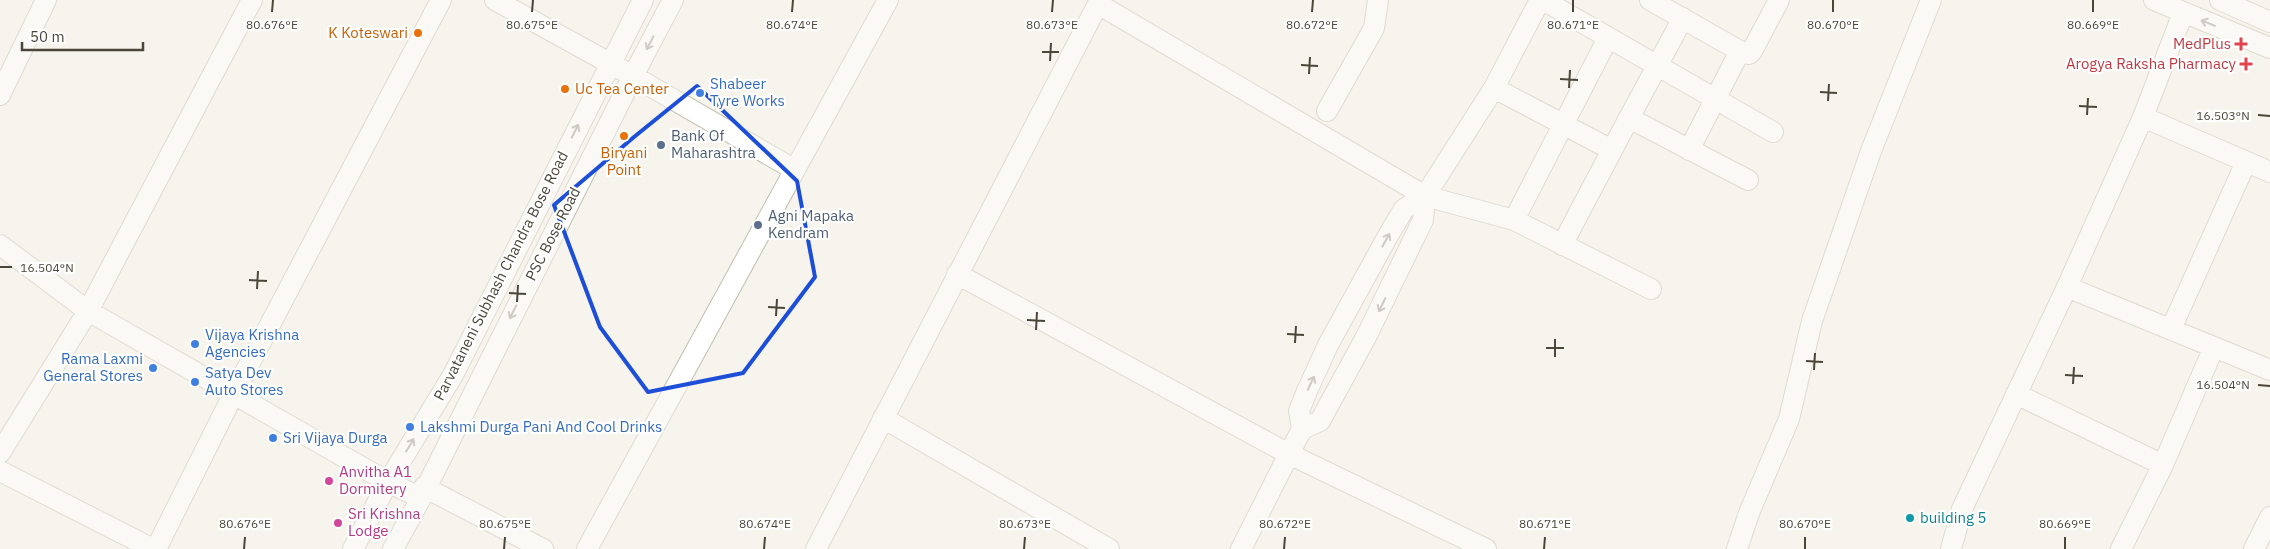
<svg xmlns="http://www.w3.org/2000/svg" width="2270" height="549" font-family="'IBM Plex Sans',sans-serif">
<style>
.lines{fill:none;stroke-linecap:round;stroke-linejoin:round}
.minor-casing{stroke:#c2bdae;stroke-width:22}
.minor{stroke:#fff;stroke-width:20}
.oneway{stroke:#9c9992}
.marked{fill:none;stroke:#1d4ed8;stroke-width:4;stroke-linejoin:round}
.ticks{fill:none;stroke:#4b4639;stroke-width:2}
.food-dot{fill:#e8710a;stroke:#fff;stroke-width:2}
.health-dot{fill:#e0444e;stroke:#fff;stroke-width:2}
.shop-dot{fill:#3f7fe0;stroke:#fff;stroke-width:2}
.service-dot{fill:#5c6f8a;stroke:#fff;stroke-width:2}
.hotel-dot{fill:#d1479c;stroke:#fff;stroke-width:2}
.culture-dot{fill:#0f9aa8;stroke:#fff;stroke-width:2}
.labels{text-anchor:middle;stroke-width:4.5;stroke-linejoin:round;paint-order:stroke}
.food-label{font-size:15px;fill:#c56008;stroke:#fff;text-anchor:end}
.health-label{font-size:15px;fill:#be3a42;stroke:#fff;text-anchor:end}
.shop-label{font-size:15px;fill:#366cbe;stroke:#fff;text-anchor:start}
.service-label{font-size:15px;fill:#4e5e75;stroke:#fff;text-anchor:start}
.street-label{font-size:15px;fill:#4b4639;stroke:#fff}
.hotel-label{font-size:15px;fill:#b23c85;stroke:#fff;text-anchor:start}
.culture-label{font-size:15px;fill:#0d838f;stroke:#fff;text-anchor:start}
.ticks-label{font-size:12px;text-anchor:middle;fill:#4b4639;stroke:#fff;stroke-width:4.5;stroke-linejoin:round;paint-order:stroke}
</style>
<rect width="100%" height="100%" fill="#f6f4ec"/>
<g class="lines">
<g class="minor-casing">
<path id="minor" d="M495,0L633,76L795,170
M1543,0L1773,132
M1650,0L1740,51
M2154,0L2270,48
M2220,0L2270,22
M1098,4L1425,196L1514,220L1651,289
M1494,88L1612,150
M0,95L46,0
M1327,111L1374,28L1378,0
M2143,117L2270,172
M1629,118L1683,18
M1689,150L1740,51L1749,54L1752,51L1779,0
M1514,220L1608,38
M0,245L88,311L388,482L421,498
M1562,245L1629,118L1748,180
M957,274L1289,454L1241,549
M2067,287L2270,370
M2171,329L2246,162
M2016,394L2163,465
M883,418L1109,549
M1302,429L1320,421L1366,337L1423,220L1425,196
M0,453L88,311L252,0
M0,471L153,549
M424,487L543,549
M156,549L234,393L441,0
M353,549L388,482L453,375L643,0
M393,549L421,498L633,76L673,0
M587,549L888,0
M816,549L1100,0
M1486,549L1289,454L1302,429L1299,411L1307,391L1328,345L1389,234L1404,209L1425,196L1494,88L1540,0
M1737,549L1749,513L1789,419L1812,321L1871,151L1931,0
M1951,549L1962,509L2067,287L2143,117L2183,13
M2121,549L2163,465L2214,347
M2254,549L2270,517"/>
</g>
<use href="#minor" class="minor"/>
</g>
<defs><path id="oneway-shaft" d="M-6 0H5M1.5-3L5.5 0L1.5 3" fill="none" stroke-width="1.6" stroke-linecap="round" stroke-linejoin="round" transform="scale(1.25)"/></defs>
<g class="oneway">
<use href="#oneway-shaft" transform="translate(2208 23) rotate(-158)"/>
<use href="#oneway-shaft" transform="translate(650 43) rotate(118)"/>
<use href="#oneway-shaft" transform="translate(575 131) rotate(-63)"/>
<use href="#oneway-shaft" transform="translate(1386 240) rotate(-61)"/>
<use href="#oneway-shaft" transform="translate(1382 305) rotate(116)"/>
<use href="#oneway-shaft" transform="translate(513 312) rotate(117)"/>
<use href="#oneway-shaft" transform="translate(1311 383) rotate(-65)"/>
<use href="#oneway-shaft" transform="translate(410 445) rotate(-59)"/>
</g>
<path d="M0 0H2270V549H0ZM697,86L797,181L815,277L743,373L648,392L600,327L554,205L634,137Z" fill="#f6f4ec" fill-opacity=".55" fill-rule="evenodd"/>
<path class="marked" d="M697,86L797,181L815,277L743,373L648,392L600,327L554,205L634,137Z"/>
<path class="ticks" d="M272,12L273,0M532,12L533,0M792,12L793,0M1052,12L1053,0M1312,12L1313,0M1573,12V0M1833,12V0M2093,12V0M1042,52H1059M1050,61L1051,43M1301,65L1318,66M1309,74L1310,57M1560,79L1578,80M1569,88L1570,70M1820,92L1837,93M1828,101L1829,84M2079,106L2097,107M2087,115L2088,98M2258,115L2270,116M0,267H12M249,280L267,281M257,289L258,271M509,293L526,294M517,302L518,285M768,307L785,308M776,316L777,299M1027,320L1045,321M1036,330L1037,312M1287,334L1304,335M1295,343L1296,326M1546,348H1564M1555,357V339M1806,361L1823,362M1814,370L1815,353M2065,375L2083,376M2073,384L2074,367M2258,385L2270,386M244,549L245,537M504,549L505,537M764,549L765,537M1024,549L1025,537M1284,549L1285,537M1544,549L1545,537M1805,549V537M2065,549V537"/>
<g class="food-dot">
<circle cx="418" cy="33" r="5"/>
<circle cx="565" cy="89" r="5"/>
<circle cx="624" cy="136" r="5"/>
</g>
<g class="health-dot">
<path d="M2238.5 36.5h5v5h5v5h-5v5h-5v-5h-5v-5h5z"/>
<path d="M2243.5 56.5h5v5h5v5h-5v5h-5v-5h-5v-5h5z"/>
</g>
<g class="shop-dot">
<circle cx="700" cy="93" r="5"/>
<circle cx="195" cy="344" r="5"/>
<circle cx="153" cy="368" r="5"/>
<circle cx="195" cy="382" r="5"/>
<circle cx="410" cy="427" r="5"/>
<circle cx="273" cy="438" r="5"/>
</g>
<g class="service-dot">
<circle cx="661" cy="145" r="5"/>
<circle cx="758" cy="225" r="5"/>
</g>
<g class="hotel-dot">
<circle cx="329" cy="481" r="5"/>
<circle cx="338" cy="523" r="5"/>
</g>
<circle class="culture-dot" cx="1910" cy="518" r="5"/>
<g class="labels">
<g class="food-label">
<text x="408" y="38">K Koteswari</text>
<text x="575" y="94" text-anchor="start">Uc Tea Center</text>
<text x="624" y="158" text-anchor="middle">Biryani<tspan x="624" dy="17">Point</tspan></text>
</g>
<g class="health-label">
<text x="2231" y="49">MedPlus</text>
<text x="2236" y="69">Arogya Raksha Pharmacy</text>
</g>
<g class="shop-label">
<text x="710" y="89">Shabeer<tspan x="710" dy="17">Tyre Works</tspan></text>
<text x="205" y="340">Vijaya Krishna<tspan x="205" dy="17">Agencies</tspan></text>
<text x="143" y="364" text-anchor="end">Rama Laxmi<tspan x="143" dy="17">General Stores</tspan></text>
<text x="205" y="378">Satya Dev<tspan x="205" dy="17">Auto Stores</tspan></text>
<text x="420" y="432">Lakshmi Durga Pani And Cool Drinks</text>
<text x="283" y="443">Sri Vijaya Durga</text>
</g>
<g class="service-label">
<text x="671" y="141">Bank Of<tspan x="671" dy="17">Maharashtra</tspan></text>
<text x="768" y="221">Agni Mapaka<tspan x="768" dy="17">Kendram</tspan></text>
</g>
<g class="street-label">
<text transform="translate(553 234) rotate(-63)" y="5">PSC Bose Road</text>
<text transform="translate(501 276) rotate(-63)" y="5">Parvataneni Subhash Chandra Bose Road</text>
</g>
<g class="hotel-label">
<text x="339" y="477">Anvitha A1<tspan x="339" dy="17">Dormitery</tspan></text>
<text x="348" y="519">Sri Krishna<tspan x="348" dy="17">Lodge</tspan></text>
</g>
<g class="culture-label">
<text x="1920" y="523">building 5</text>
</g>
</g>
<g class="ticks-label">
<text x="272" y="29">80.676°E</text>
<text x="532" y="29">80.675°E</text>
<text x="792" y="29">80.674°E</text>
<text x="1052" y="29">80.673°E</text>
<text x="1312" y="29">80.672°E</text>
<text x="1573" y="29">80.671°E</text>
<text x="1833" y="29">80.670°E</text>
<text x="2093" y="29">80.669°E</text>
<text x="2223" y="120">16.503°N</text>
<text x="47" y="272">16.504°N</text>
<text x="2223" y="389">16.504°N</text>
<text x="245" y="528">80.676°E</text>
<text x="505" y="528">80.675°E</text>
<text x="765" y="528">80.674°E</text>
<text x="1025" y="528">80.673°E</text>
<text x="1285" y="528">80.672°E</text>
<text x="1545" y="528">80.671°E</text>
<text x="1805" y="528">80.670°E</text>
<text x="2065" y="528">80.669°E</text>
</g>
<path d="M22 42v8h121v-8" fill="none" stroke="#4b4639" stroke-width="2.5"/>
<text x="30" y="42" font-size="15" fill="#4b4639" stroke="#ffffff" stroke-width="4" paint-order="stroke">50 m</text>
</svg>
